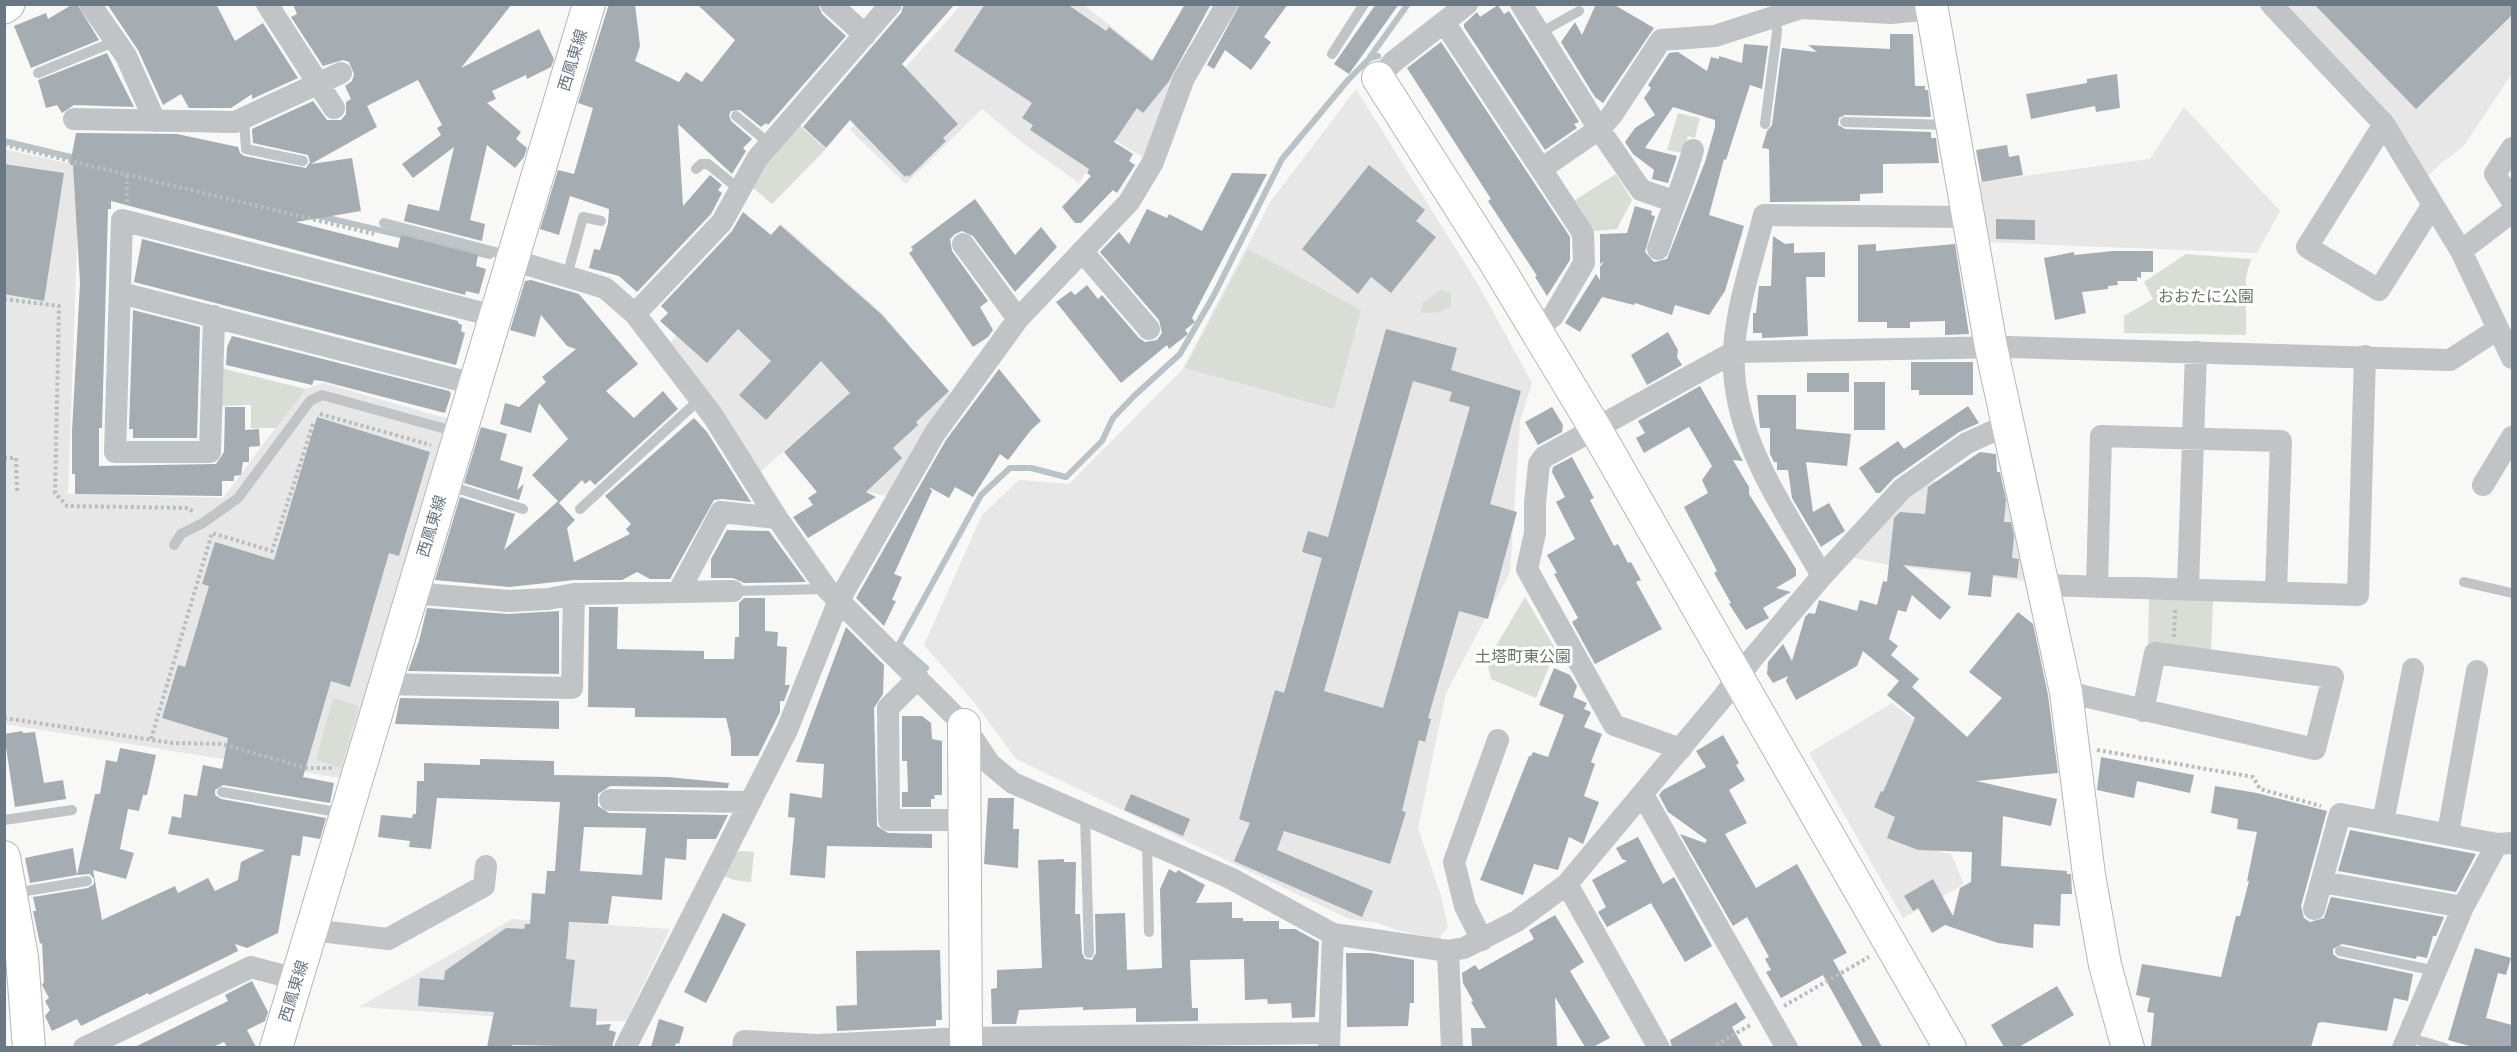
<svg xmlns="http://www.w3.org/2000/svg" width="2517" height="1052" font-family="'Fira Sans Condensed','Noto Sans JP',sans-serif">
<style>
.built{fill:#e6e7e6}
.green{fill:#d8ddd6}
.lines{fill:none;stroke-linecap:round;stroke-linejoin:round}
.stream{stroke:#b9c2c7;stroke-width:6}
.building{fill:#a5adb2;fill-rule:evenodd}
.secondary-casing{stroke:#b2b7bc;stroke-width:34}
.highway-casing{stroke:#b3b7ba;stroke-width:35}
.path{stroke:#babdbf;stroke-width:4;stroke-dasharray:3 3;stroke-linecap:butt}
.lane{stroke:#c0c4c7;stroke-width:10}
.street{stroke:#c0c4c7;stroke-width:22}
.secondary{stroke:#fff;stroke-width:32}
.highway{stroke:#fff;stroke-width:33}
.labels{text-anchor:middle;stroke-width:6;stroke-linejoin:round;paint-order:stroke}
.street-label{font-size:16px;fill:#6a7884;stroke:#fff}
.park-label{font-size:16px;fill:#677765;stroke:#fff}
</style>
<rect width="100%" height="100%" fill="#f8f8f6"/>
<path class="built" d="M961,5H1084L1176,78L1146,159L1109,137L1079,183L1023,143L982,109L906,184L850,130Z
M2285,5H2512V74L2463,147L2441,163L2425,179Z
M1356,89L1479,286L1532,383L1520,421L1510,572L1446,693L1418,828L1441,896L1448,927L1439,939L1396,930L1379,923L1349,919L1016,759L974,702L924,645L982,515L1019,480L1069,484L1182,370L1271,201Z
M2184,107L2280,211L2257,253L1984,242L1974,183L2150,159Z
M4,149L80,166L68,494L223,498L297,399L306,389L323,383L449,419L340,778L5,724Z
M781,224L882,313L951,395L892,497L858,490L808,430L759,473L669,344Z
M1924,480L2007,489L2028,581L1888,565L1853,558Z
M1892,703L1930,732L1895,818L1939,836L1940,852L1951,854L1964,884L1903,918L1809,753Z
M512,919L670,929L626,1021H560L359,1007Z"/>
<path class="green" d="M1678,113L1700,118L1695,138L1688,136L1683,153L1667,150Z
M800,126L826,149L772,204L753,188L766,166Z
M1616,174L1632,200L1617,229L1595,231L1575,200Z
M1248,249L1361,310L1334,409L1185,368Z
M2186,254L2251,259L2246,277V335L2124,333V316L2153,299L2144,282Z
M1441,290L1451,294V306L1440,312L1421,313L1423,303Z
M221,368L306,389L276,428H251V405L221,406Z
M1525,597L1556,650L1536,698L1491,679L1487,661Z
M2149,599L2213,600L2211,653L2148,646Z
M333,698L359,706L341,768L316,760Z
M740,851L754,852L751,882L734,880L719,874L729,855Z"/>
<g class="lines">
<path class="stream" d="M1370,57L1408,4
M4,141L79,159
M319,216L490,256
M926,668L899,644L981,495L1010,468H1031L1066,477L1102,441L1113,418L1134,396L1180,354L1214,295L1282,159L1348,80L1370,58L1378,56"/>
</g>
<path class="building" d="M73,4H77L99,40L31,68L14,26L46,13L48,19Z
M107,4H216L235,41L263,23L298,78L252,99V94L231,108H189L181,94L163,105L138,50Z
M293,4H512L461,68L539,29L554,59L551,67L527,79L526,75L492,91L496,99L487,103L521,132L516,139L527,148L524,157L515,168L487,145L470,220L485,224L482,241L404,221L408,204L439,211L454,147L413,178L402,164L441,135L437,128L442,125L418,80L367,106L377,127L311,164L352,158L361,211L296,222L398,248L401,235L478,255L476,266L486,269L479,294L466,291L465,295L111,201V209H108L102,428H99V466L216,464L224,452L225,407H245V430L259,429L260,446L249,447V462H243L241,475L234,476V481H222V496L75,494V474H72V431L80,283L73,165H70L76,133L177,134L238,147L240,153L244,156L306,168L310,162L308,155L253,143L252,129L313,101L327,120H341L346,114V102L351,99L345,86L352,81L354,74L349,62L343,60L323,66L291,17L297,14Z
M609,4H635L640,46L635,61L679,82L686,72L702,82L735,40L697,4H818L822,14L846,36L768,125L766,123L761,127L740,110L731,111L729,115L731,121L752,139L743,148L746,151L732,174L678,124L683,206L710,175L722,185L718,190L722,193L711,214L637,292L619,276L589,268L594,249L600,250L608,223L609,209L570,196L559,235L540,229L558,170L574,174L593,108L578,103Z
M904,4H955L902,64L958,124L943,138L946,141L909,177L907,175L905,177L850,120L826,148L803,127L901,13Z
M985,4H1067L1106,31L1109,27L1152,61L1185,4H1211L1169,81L1143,113L1137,108L1114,142L1133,154L1129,161L1135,165L1117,193L1113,190L1081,223H1075L1062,207L1091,176L1087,173L1089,169L1030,130L1033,125L1022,118L1032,103L954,51Z
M1240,4H1288L1264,37L1271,42L1251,70L1225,50L1214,69L1207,65Z
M1376,4H1399L1349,74L1334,64Z
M1596,4H1613L1654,28L1603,103L1595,97L1561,42L1575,22L1582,35Z
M2314,4H2512V15L2416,109Z
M1498,5L1504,14L1509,11L1579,122L1574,124L1577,128L1545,150L1464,27V24L1477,12L1480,17Z
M1890,34H1913L1915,86H1925V90H1928L1931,117L1845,115L1839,118L1838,125L1845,129L1931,132V138H1936L1939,163L1883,164V193L1860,194V201L1770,202L1769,149L1762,148L1767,131L1772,125L1782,48L1817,52L1808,45L1890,49Z
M1441,42L1570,237V260L1547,296L1535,277L1537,276L1488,201L1491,199L1407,68Z
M1744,44L1768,46L1762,89L1750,85L1726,160L1724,159L1709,215L1744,226L1725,291L1709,315L1675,305L1672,315L1635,303L1634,305L1602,297L1580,332L1565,323L1596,274L1600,280V267L1604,261L1600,264V234L1627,233L1635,206L1652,211L1651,215L1655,216L1645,252L1654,262L1667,259L1705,162L1715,127V120L1673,107L1645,148L1677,156L1668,183L1652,179L1654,170L1633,154L1625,142L1635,128L1655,115L1644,98L1651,88L1648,85L1669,53L1678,52L1707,71L1711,57L1719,59V56L1742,63Z
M107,53L134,107L74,105L62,113L57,105L46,108L38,80Z
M2117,74L2120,108L2096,112L2095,106L2031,119L2026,94L2087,83V79Z
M2007,145L2009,157L2019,155L2023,175L1982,182L1976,150Z
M4,164L64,173L44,301L4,294Z
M1369,165L1425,210L1416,221L1436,237L1391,293L1371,277L1358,294L1302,249Z
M1232,173L1267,174L1192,318L1195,322L1185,330L1188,334L1169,349L1167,345L1121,383L1056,302L1071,291L1075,295L1087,285L1098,299L1102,295L1139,338L1145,342L1157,340L1162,333L1159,320L1100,252L1119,232L1129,244L1147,209L1167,218L1169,214L1202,231Z
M975,199L1015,255L1041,227L1057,247L1015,292L973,236L962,231L955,234L950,239L952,251L988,301L980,307L993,330L988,337L973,347L909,253L913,250L911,247Z
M743,212L771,235L780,225L881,314L949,391L916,422L918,425L893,448L902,458L866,492L876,497L808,538L793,517L813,505L808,498L817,492L784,452L850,393L821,361L766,420L739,395L771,361L738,329L707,363L660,321L668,313L661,306L732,231Z
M1996,219L2035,220V240L1996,239Z
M1773,236L1785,244L1794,243V253L1825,252V277H1806L1808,336L1762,338V333H1753V313H1756L1759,286H1771Z
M142,239L458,321V323L462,325L461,331L465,333L456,365L134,282Z
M1876,244V251L1955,244L1969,334L1945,335V321L1910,322V328H1887V322H1858V245Z
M2113,251H2153V272H2141V278L2137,277V281H2117L2118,285L2108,286V289L2082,292L2086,313L2055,320L2044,258L2074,252V255Z
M531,280L579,294L638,364L606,391L634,418L663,391L678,409L595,485L590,480L585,484L582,480L559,503L575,520L567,528L574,562L630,534L626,529L631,524L605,496L694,418L707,432L751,502L722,499L714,500L670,579H650L637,572L622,580H574L509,587L435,580L460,497L515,514L504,550L558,501L532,475L568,439L539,403L531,433L500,424L505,403L519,407L546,382L542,377L576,349L567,346L541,315L535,337L510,330L525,281Z
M133,310L200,327L197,438H133V429H129Z
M1386,329L1457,348L1451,370L1521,391L1490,504L1517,512L1488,619L1459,611L1428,718L1431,719L1425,742L1419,740L1402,811L1406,812L1390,864L1284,831L1277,850L1373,891L1362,917L1234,861L1250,823L1239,819L1275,690L1284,693L1322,558L1302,552L1308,531L1328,537ZM1413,381L1452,392L1449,401L1470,407L1383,708L1324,691Z
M1668,332L1678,350L1677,357L1682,365L1647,385L1631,355Z
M232,336L449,391L451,394L445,413L322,381L314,380L312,385L226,365L227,347Z
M1911,362H1973V395H1919V390H1911Z
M999,369L1041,421L1031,430L1008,460L1000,454L973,497L955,487L949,498L929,487L932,491L894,574L902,577L892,600L896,601L884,626L856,598L946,440Z
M1807,373H1849V392H1807Z
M1854,382H1885V430H1854Z
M1700,386L1743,461L1733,460L1749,487V494L1796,569V576L1776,588L1791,592L1763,608L1769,618L1746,630L1729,604L1731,603L1714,573L1717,571L1684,507L1708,493L1702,480L1712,466L1689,427L1644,453L1636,438L1645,433L1638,421Z
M1757,395H1796V429L1851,434L1847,466L1806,462L1813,512L1829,503L1845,531L1821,547L1792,498L1788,470H1777V462H1774L1770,454V428H1760Z
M1968,406L1979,423L1959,432L1894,478L1880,493H1876L1859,468L1898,441L1904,449Z
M1552,407L1563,425L1562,432L1538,445L1525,422Z
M317,417L430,452L399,556L389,553L350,687L331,681L303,777L334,783L330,803L223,785L215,790V795L221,799L326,818L320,839L303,836L300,856L292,855L278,933L247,948L235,944L238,951L149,995L148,993L81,1026L77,1019L52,1031L45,1016L50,1010L45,1001L49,998L42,985L44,982L42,943L40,944L33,911H36L33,897L88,888L94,884V879L90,874L77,875L95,794H100L106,760L117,762L120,748L156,755L147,795H143L139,811L128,809L120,849L134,853L126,879L93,870L102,920L175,886L178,893L208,878L215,891L238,880L241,862L265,850L168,834L172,816L181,818L184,794L197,796L203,765L222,769L228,738L162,718L178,665L185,667L209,586L202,584L215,542L274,560Z
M481,427L507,434L500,460L523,467L517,490L524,484L519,500L464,483Z
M1980,452L1996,454L1997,472H2000L2006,500L2004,522H2011L2014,536L2012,558L2019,559L2017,578L1993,575L1991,597L1968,595L1971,572L1903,565L1951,607L1940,620L1912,595L1906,612L1898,610L1889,639L1898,646L1891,655L1919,679L1912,687L1967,737L2002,698L1969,672L2018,612L2033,624L2048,695L2058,773L1976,781L2057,799L2051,826L2003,816L2001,866L2067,871V874H2071L2072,894H2061L2060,926L2034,924L2033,948L1998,943L1945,925L1932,933L1918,908L1913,911L1904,896L1933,879L1953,916L1960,888L1971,882L1972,852L1918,850L1887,838L1895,817L1874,807L1881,791L1883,792L1915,718L1887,695L1899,681L1863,651L1857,666L1796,700L1786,681L1788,676L1773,683L1767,674L1768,662L1783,644L1792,661L1805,617L1809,613L1815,614L1819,600L1857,611L1860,600L1877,605L1883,581L1887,582L1894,518L1900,512L1925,514L1928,487Z
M1572,457L1594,498L1590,500L1593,506L1614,546L1618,544L1628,563L1631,562L1641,580L1636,582L1662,629L1595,664L1572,622L1578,618L1554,574L1557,573L1547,555L1575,539L1556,502L1565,497L1552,472L1553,467Z
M727,530L769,531L806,582L744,583L733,578H711V559Z
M744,598H765V631L778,632L777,646L787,647L785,685H790L784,701H780V712L758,756H731V739L726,718L635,717V708L588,707L589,607H618L617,649L704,651V659H734L735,637H739V603Z
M427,608L508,614L559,611V674L408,671L419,641Z
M846,627L884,665L883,694L874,708L877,826L888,833L932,834V848L827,846L825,878L790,875L795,818L788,817L790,793L822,798L824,764L796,762Z
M1554,668L1570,675L1577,686L1573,697L1587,703L1584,709L1591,712L1584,727L1602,734L1591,762L1595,764L1584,796L1599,802L1583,844L1569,837L1558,870L1534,864L1523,895L1480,880L1529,756H1531L1533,752L1548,757L1564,715L1539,705Z
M400,698L559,701V729L395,724Z
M902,716H922L931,723L932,739L942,741V795H934L935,799H931V807H902V792H908L907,761H902Z
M22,731L23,733L35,732L44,783L63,780L66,799L15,807L4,734Z
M1723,735L1739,763L1736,765L1745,780L1729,790L1747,823L1725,834L1756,888L1797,864L1847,953L1833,960L1882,1047H1863L1823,975L1781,998L1766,972L1771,970L1765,959L1769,957L1747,917L1733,926L1680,834L1705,843L1707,840L1668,812L1659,795L1663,790L1706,767L1696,751Z
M2101,757L2194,775L2190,793L2137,781L2134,798L2097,790Z
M480,759L554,761V775L668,777L729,783L728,788L610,786L598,794V806L609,813L728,815L716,839H687L686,860L665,858L662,900L612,896L608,924L569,922L566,959L575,960L570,1007L597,1009L596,1025L611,1024L609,1030L616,1032L612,1047L512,1045V1047H487L494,1012L418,1006L420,978L444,980L445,971L506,928L524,929L525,924H530L532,893L545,894L547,871H555L560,802L437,798L431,849L409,847L410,841L378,837L381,815L412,818L413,814H416L417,781H424V763L480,765ZM584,827L646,828L642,875L580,871Z
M2215,786L2257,793L2327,811L2301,906L2304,918L2310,922L2324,918L2331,897L2444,917L2436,936H2433L2427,958L2417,956L2416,959L2342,944L2333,949V954L2338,958L2413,974L2408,1001L2394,998L2387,1031L2322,1022L2318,1023L2311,1047H2151L2154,1013L2147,1012L2150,998L2136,995L2142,964L2221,977L2236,916H2240L2249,881H2247L2257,832L2237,829L2238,819L2211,813Z
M1131,794L1190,819L1183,836L1124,810Z
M988,798H1014L1013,829H1019L1018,868L984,864Z
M2350,830L2476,854L2456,892L2338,871Z
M1638,837L1663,884L1674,877L1712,946L1685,962L1651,903L1607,927L1598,912L1606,907L1592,880L1627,861L1622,859L1616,848Z
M73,848L77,875L30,883L25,858Z
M1064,859V862H1076L1075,914H1080L1082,953L1085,959L1092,960L1096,953L1095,914L1125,913L1127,970L1162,968L1160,889L1169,869L1176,873L1178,870L1205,885L1196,903L1232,902V918H1243V921H1279V929H1295L1319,942L1315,1017L1292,1018L1291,1003L1268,1004L1267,999L1245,1000L1244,959L1190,960L1192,1008H1198V1021L1136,1022V1008L1083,1010V1007L1019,1010L1016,1024H992L991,989L997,988V970L1042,968L1038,860Z
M723,913L746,924L706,1003L684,992Z
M1555,915L1584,962L1570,971L1610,1038L1593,1047H1585L1555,997L1557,1047H1472L1471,1028H1486L1471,1002L1473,1001L1463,983L1462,973L1475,965L1479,970L1534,939L1529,930Z
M2475,948L2511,958L2506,975L2498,973L2486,1018L2512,1025V1047H2473L2448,1040Z
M940,950L942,1020H936V1026L837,1031L836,1006L857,1005L856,951Z
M1346,953H1371L1414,960V1003H1410L1408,1026L1347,1027Z
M252,981L268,1012L265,1021L247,1030L256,1047H227L224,1042L213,1047H135L228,1001L225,995Z
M2057,986L2074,1015L2019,1047H2004L1991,1025Z
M1736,1002L1746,1018L1732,1027L1743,1047H1672L1670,1040Z
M659,1019L684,1027L679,1044L676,1043L675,1047H651Z"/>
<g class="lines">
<g class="secondary-casing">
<path id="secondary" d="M1931,4L1991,347L2066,692L2089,875L2105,965L2128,1048
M1378,78L1495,262L1595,428L1950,1048
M964,725L966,1048
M4,857L22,957L29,1048
M276,1048L589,4"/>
</g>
<g class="highway-casing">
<path id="highway" d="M4,7L8,4"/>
</g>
<path class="path" d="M4,145L374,234
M127,202V173
M4,299L59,306L55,493L67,506L189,508L194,513
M320,414L431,445
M4,458H16L17,491
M2174,637L2175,608
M4,718L173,743L222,744L306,768H335
M151,739L212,533L272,551L313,424
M2097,750L2253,777L2260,789L2321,806
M1784,1006L1869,957
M1711,1048L1752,1024"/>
<path class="lane" d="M1540,33L1579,11
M1332,54L1364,4
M38,73L116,41
M736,116L770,144
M244,120L246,149L303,161
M1845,122L1950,125
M1765,124L1777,32L1776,17
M696,169L701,164H708L740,190
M384,223L510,256
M567,276L583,217L601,221
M447,485L523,509
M580,509L700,399
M174,545L181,534L203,523L238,498L310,401L322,395L457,432
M2464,582L2512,593
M733,591L826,589
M222,792L342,813
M1085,814L1089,953
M4,820L72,810
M1147,842L1149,932
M14,893L87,881
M2340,951L2436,971
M2407,1037L2445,1048"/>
<path class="street" d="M90,4L126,56L155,121
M267,4L334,108
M831,4L865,35
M1521,4L1599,129L1641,190L1673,201
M2271,4L2384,124L2461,251L2512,358
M1444,22L1541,169
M1378,78L1393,62L1467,4
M74,119L235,122L341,73
M2384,124L2307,247L2379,290L2432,206
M2512,148L2495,174L2512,201
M963,244L1018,319
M1658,249C1669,215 1684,184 1693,150
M1082,251L1149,329
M2461,251L2512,212
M512,260L605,288L635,314L713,416L777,518L827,589L964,725L990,764L1013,783L1230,878L1333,934L1448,951L1464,948L1517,921L1567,884L1724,696L1752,659L1822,576L1902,489L1967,443L2009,424
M121,293L474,384
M635,314L722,222L757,159L891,4
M214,316L210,452H115L122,220L494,316
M1537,330L1553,316L1584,263L1583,233L1541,169L1599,129L1612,115L1661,40L1715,36L1801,8L1891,13L1931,9
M2483,485L2512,437
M1822,576C1783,506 1729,434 1734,349C1737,304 1753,259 1764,215L1967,217
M2044,585L2358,595L2365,356
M2097,587L2101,436L2281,441L2276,592
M2188,588L2196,352
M679,591L721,512L777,518
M411,593L509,601L548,599L574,594L733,591
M918,678L888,708L889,820H965
M384,684L572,688L574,594
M2066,692L2315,749L2333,677L2155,653L2143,711
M1681,749L1614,725L1527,569L1535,533V503L1539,464L1544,457L1734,352L2007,347L2450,360L2498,329
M1643,795L1787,1048
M610,800L750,802
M2383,822L2413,669
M2448,833L2477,671
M2322,882L2463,907
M1567,884L1659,1048
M2314,909L2340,814L2497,844
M311,930L388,939L484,886L486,866
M1482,940L1465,906L1454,862L1498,740
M1448,951L1452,1048
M84,1048L251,967L296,979
M625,1048L787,730L839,600L935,433L1018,319L1129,202L1153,162L1184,78L1227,4
M743,1048L744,1041L818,1045L964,1038L1329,1033
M1329,1048L1333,934
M2403,1048L2463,907L2497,844L2512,843"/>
<use href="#secondary" class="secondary"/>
<use href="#highway" class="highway"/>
</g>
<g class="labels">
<g class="street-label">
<text transform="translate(572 60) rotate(-73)" y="6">西鳳東線</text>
<text transform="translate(431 526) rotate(-73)" y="6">西鳳東線</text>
<text transform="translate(293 991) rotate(-73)" y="6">西鳳東線</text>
</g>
<g class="park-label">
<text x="2206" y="302">おおたに公園</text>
<text x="1523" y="662">土塔町東公園</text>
</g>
</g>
<rect width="2517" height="1052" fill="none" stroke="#6a7884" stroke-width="12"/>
</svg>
